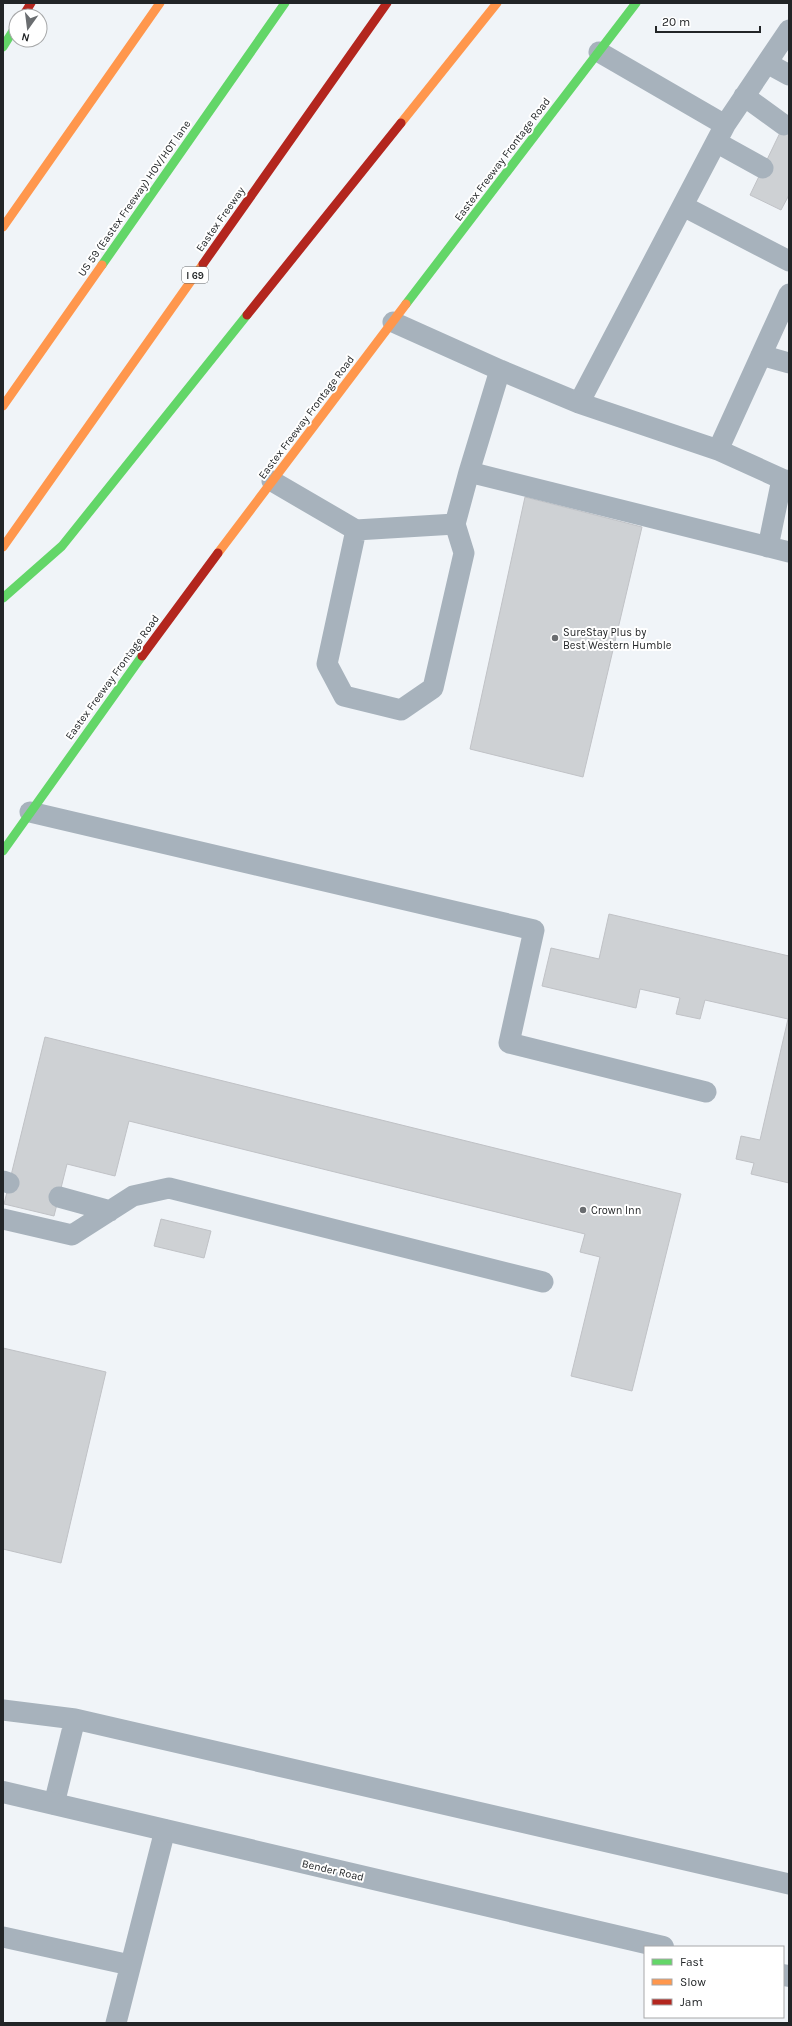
<svg xmlns="http://www.w3.org/2000/svg" width="792" height="2026" font-family="Karla,sans-serif">
<style>
.building{fill:#ced1d4;stroke:#c0c2c6}
.lines{fill:none;stroke-linecap:round;stroke-linejoin:round}
.lane{stroke:#a7b2bc;stroke-width:21}
.street{stroke:#a7b2bc;stroke-width:22}
.fast{stroke:#63d668;stroke-width:9}
.slow{stroke:#ff974d;stroke-width:9}
.jam{stroke:#b3261e;stroke-width:9}
.poi-dot{fill:#6a6d70;stroke:#fff;stroke-width:1.5}
.labels{text-anchor:middle;stroke-width:4;stroke-linejoin:round;paint-order:stroke}
.shield{fill:#fff;stroke:#646668;stroke-width:1}
.shield-label{font-size:10px;font-weight:bold;fill:#222527}
.street-label{font-size:11px;fill:#222527;stroke:#fff}
.poi-label{font-size:11px;fill:#222527;stroke:#fff;text-anchor:start}
</style>
<rect width="100%" height="100%" fill="#f0f4f8"/>
<path class="building" d="M789,114V195L781,210L750,195Z
M525,497L642,527L583,777L470,749Z
M609,914L789,956V1183L751,1174L754,1163L736,1159L741,1136L760,1140L788,1019L705,1000L700,1019L676,1014L680,998L640,989L636,1008L542,986L551,948L599,959Z
M45,1037L681,1194L632,1391L571,1376L600,1257L580,1252L585,1234L129,1121L115,1176L67,1164L54,1216L4,1204Z
M161,1219L211,1231L204,1258L154,1246Z
M3,1348L106,1372L61,1563L3,1549Z"/>
<g class="lines">
<path class="lane" d="M767,63L789,75
M744,96L784,125
M725,125L789,30
M716,142L763,168
M683,206L789,261
M393,322L500,370L579,403L718,450L782,479L789,481
M761,355L789,363
M579,403L725,125L599,52
M718,450L789,294
M469,472L789,552
M272,481L356,530L455,524L469,472L500,370
M356,530L327,664L344,696L401,710L433,688L464,553L455,524
M768,547L782,479
M30,812L534,930L509,1043L706,1092
M3,1181L9,1183
M59,1197L110,1211
M3,1219L72,1235L133,1196L169,1188L543,1282
M3,1710L75,1719L54,1804
M75,1719L789,1884
M3,1937L130,1965
M116,2023L165,1830"/>
<path class="street" d="M3,1792L663,1947
M783,1975L789,1976"/>
<path class="fast" d="M3,47L16,26
M102,265L285,3
M406,304L636,3
M3,598L62,546L247,315
M3,851L142,656"/>
<path class="slow" d="M401,123L497,3
M3,227L160,3
M3,406L102,265
M3,547L203,264
M218,553L406,304"/>
<path class="jam" d="M23,16L31,3
M203,264L387,3
M247,315L401,123
M142,656L218,553"/>
</g>
<g class="poi-dot">
<circle cx="555" cy="638" r="4"/>
<circle cx="583" cy="1210" r="4"/>
</g>
<g class="labels">
<rect class="shield" x="182" y="267" width="26" height="16" rx="3"/>
<g class="shield-label">
<text x="195" y="279">I 69</text>
</g>
<g class="street-label">
<text transform="translate(502 159) rotate(-53)" y="4">Eastex Freeway Frontage Road</text>
<text transform="translate(134 198) rotate(-55)" y="4">US 59 (Eastex Freeway) HOV/HOT lane</text>
<text transform="translate(220 219) rotate(-55)" y="4">Eastex Freeway</text>
<text transform="translate(306 417) rotate(-53)" y="4">Eastex Freeway Frontage Road</text>
<text transform="translate(112 677) rotate(-54)" y="4">Eastex Freeway Frontage Road</text>
<text transform="translate(333 1870) rotate(13)" y="4">Bender Road</text>
</g>
<g class="poi-label">
<text x="563" y="636">SureStay Plus by<tspan x="563" dy="13">Best Western Humble</tspan></text>
<text x="591" y="1214">Crown Inn</text>
</g>
</g>
<rect width="792" height="2026" fill="none" stroke="#222527" stroke-width="8"/>
<rect x="644" y="1946" width="140" height="72" fill="#ffffff" stroke="#a7a8a9"/>
<rect x="652" y="1959" width="20" height="6" fill="#63d668" stroke="#a7a8a9"/>
<text x="680" y="1966" font-size="12" fill="#222527">Fast</text>
<rect x="652" y="1979" width="20" height="6" fill="#ff974d" stroke="#a7a8a9"/>
<text x="680" y="1986" font-size="12" fill="#222527">Slow</text>
<rect x="652" y="1999" width="20" height="6" fill="#b3261e" stroke="#a7a8a9"/>
<text x="680" y="2006" font-size="12" fill="#222527">Jam</text>
<g transform="translate(28 28) rotate(194)"><circle r="19" fill="#ffffff" stroke="#a7a8a9"/>
<path d="M0-3L7 15L0 10L-7 15Z" fill="#6a6d70"/>
<text y="-6" font-size="11" font-weight="bold" text-anchor="middle" fill="#222527">N</text>
</g>
<path d="M656 26v6h104v-6" fill="none" stroke="#222527" stroke-width="2"/>
<text x="662" y="26" font-size="12" fill="#222527" stroke="#ffffff" stroke-width="3" paint-order="stroke">20 m</text>
</svg>
